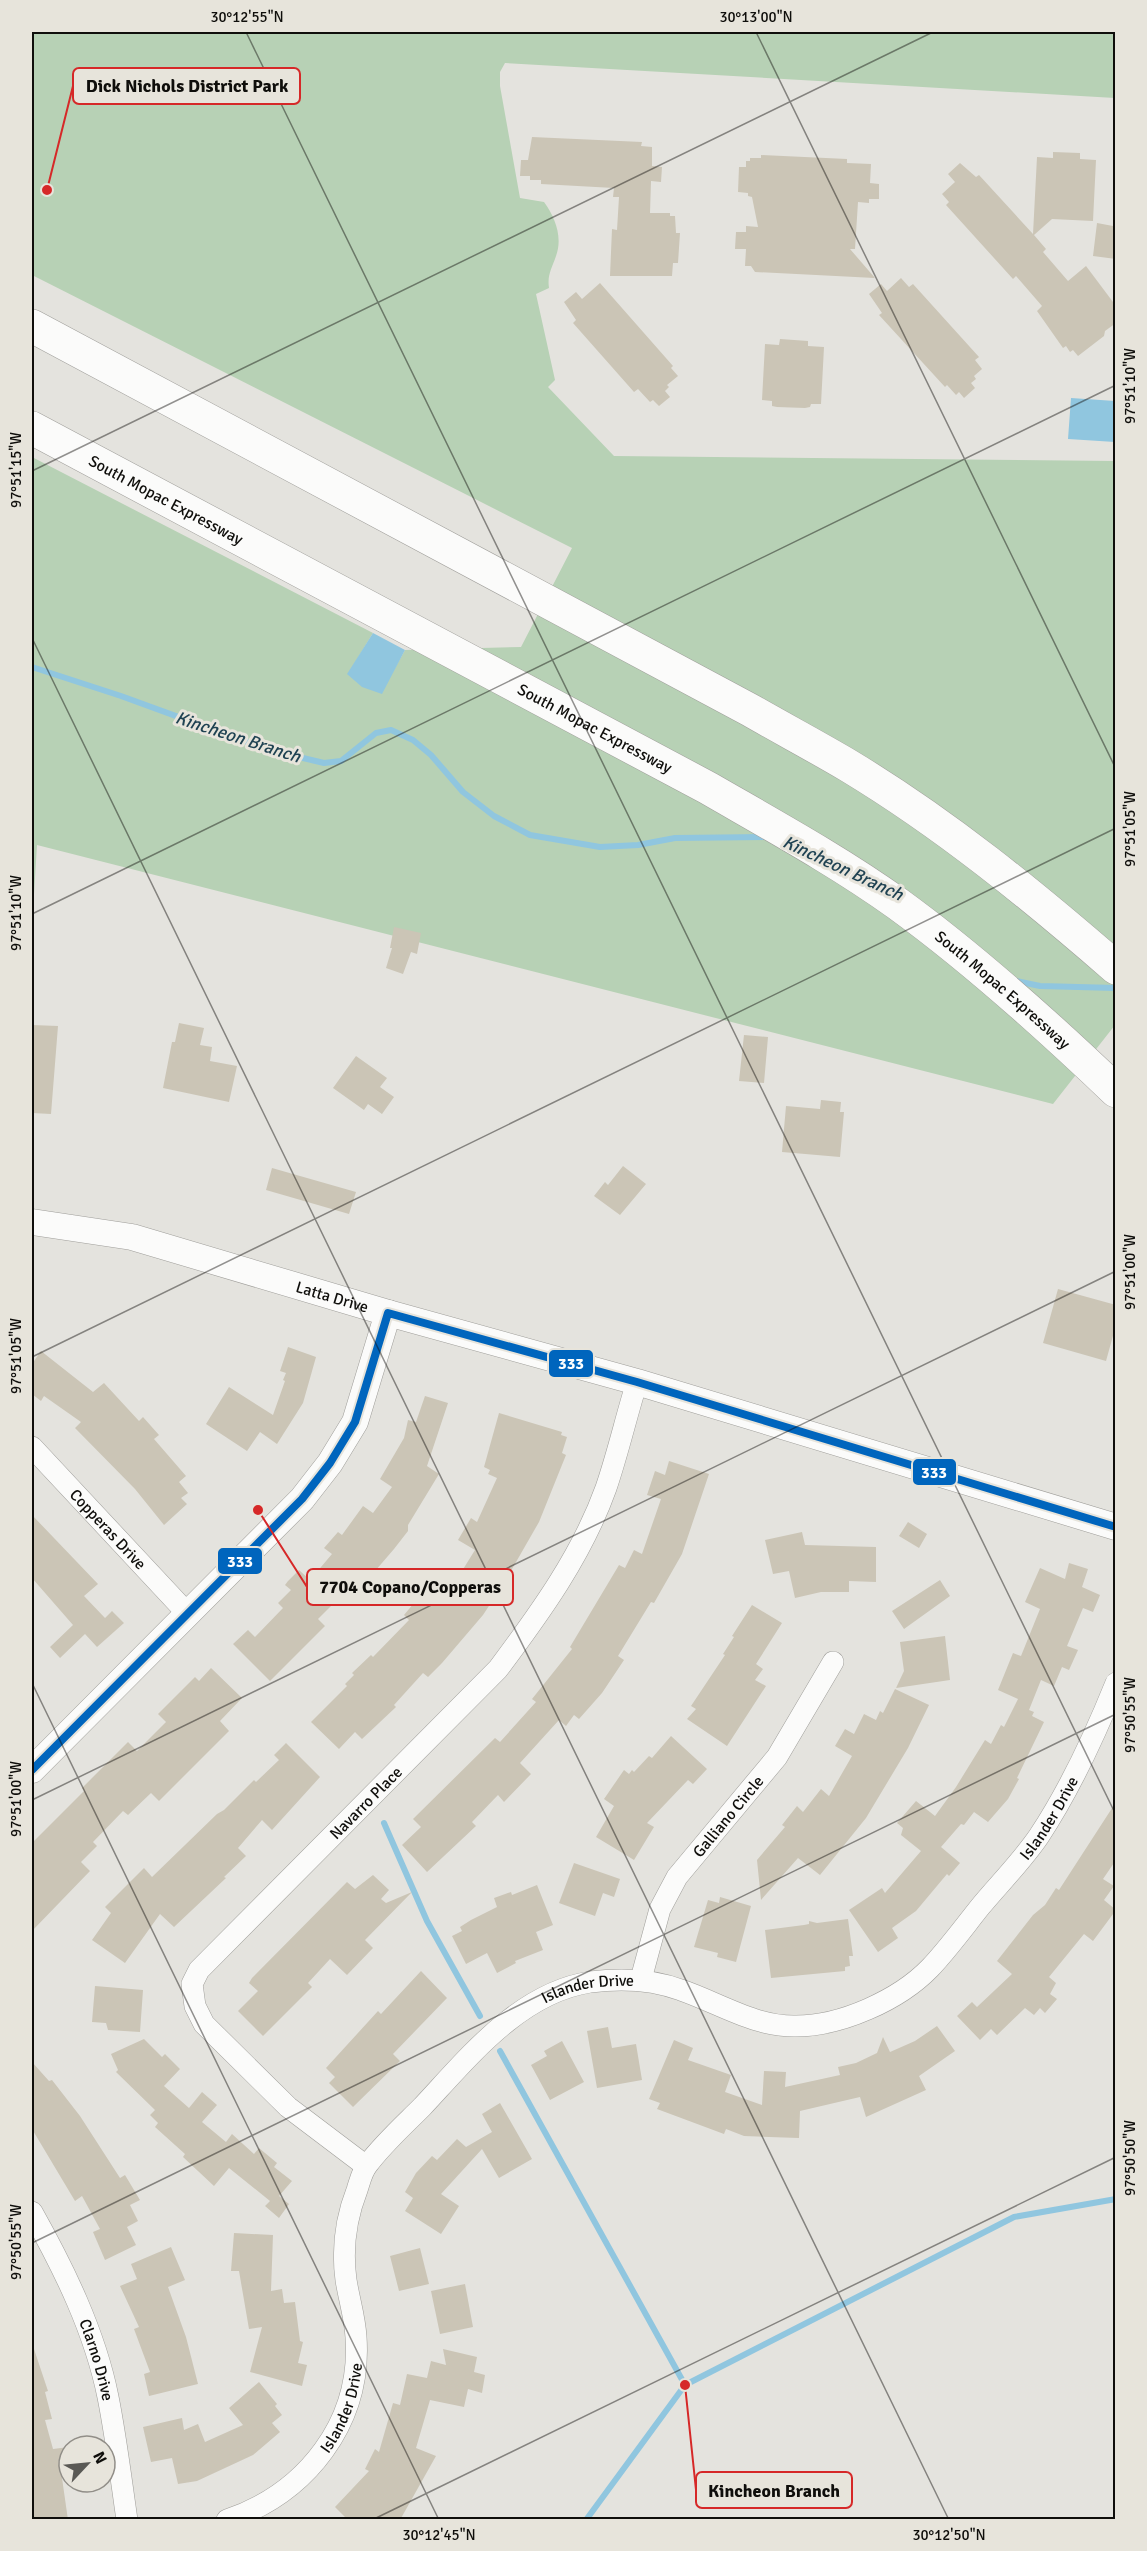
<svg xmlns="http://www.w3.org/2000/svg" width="1147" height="2551" font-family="Signika,sans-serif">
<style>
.green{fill:#b7d1b5}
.water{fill:#90c6df}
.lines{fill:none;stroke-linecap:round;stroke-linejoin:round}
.stream{stroke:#90c6df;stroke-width:6}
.building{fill:#cbc5b6}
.minor-casing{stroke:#9f9e9a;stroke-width:22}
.tertiary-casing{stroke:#9f9e9a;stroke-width:27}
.motorway-casing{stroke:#9f9e9a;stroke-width:34}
.minor{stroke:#fbfbfa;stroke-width:21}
.tertiary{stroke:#fbfbfa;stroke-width:26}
.motorway{stroke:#fbfbfa;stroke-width:33}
.bus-1-casing{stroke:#e7e4db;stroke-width:12}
.bus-1{stroke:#0065bd;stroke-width:8}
.ticks{fill:none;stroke:#0f0e0b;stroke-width:1.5;stroke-opacity:0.45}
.labels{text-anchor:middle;stroke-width:6;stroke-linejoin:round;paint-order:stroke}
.street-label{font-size:16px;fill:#0f0e0b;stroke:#e7e4db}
.water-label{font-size:18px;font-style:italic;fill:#1f4252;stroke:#e7e4db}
.leader{fill:none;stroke:#d62828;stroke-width:2}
.callout-dot{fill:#d62828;stroke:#e7e4db;stroke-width:2}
.callout{fill:#e7e4db;stroke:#d62828;stroke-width:2}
.callout-label{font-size:18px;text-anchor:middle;font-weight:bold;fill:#0f0e0b}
.line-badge{stroke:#e7e4db;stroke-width:2}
.badge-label{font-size:16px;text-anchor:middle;font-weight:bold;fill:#fff}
.neatline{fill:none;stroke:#0f0e0b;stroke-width:2}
.ticks-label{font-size:15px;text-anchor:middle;fill:#0f0e0b}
</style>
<rect width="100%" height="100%" fill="#e4e3de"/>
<path class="green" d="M32,32H1115V98L505,63L500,72V86L520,198L544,202C555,217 563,237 556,256C552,268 547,275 549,288L536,294L555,380L548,387L614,456L1115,461V1025L1053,1104L37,845L32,927V457L373,633L348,674L381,693L405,650L521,647L572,548L32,275Z"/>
<path class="water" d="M1071,398L1115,401V442L1068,439Z
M373,633L405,650L382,694L362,687L347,674Z"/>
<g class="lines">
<path class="stream" d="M32,667L121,696L269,750L324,763L341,761L376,733L391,730L413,740L431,755L463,792L494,816L530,835L600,847L638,845L675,838L766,837
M1016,981L1040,986L1116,988
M384,1823L427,1921L480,2016
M500,2051L685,2385
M586,2520L685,2385L1014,2217L1116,2199"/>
</g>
<path class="building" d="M532,137L642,142L641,146L652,147V166L662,167L661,182L651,181L650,213H670V216H675L676,233H680L678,263H673L672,276H610L612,229L617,230L619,197H613L614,188L541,184V180H530V176H520L521,160H528Z
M1053,152L1080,153V159L1096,160L1093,221L1052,219L1034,235L1046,249L1043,252L1068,281L1086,266L1116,306V323L1105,331L1104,336L1078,356L1073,350L1070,352L1066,346L1063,348L1037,311L1042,306L1016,276L1013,279L946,205L949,202L942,194L955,182L948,174L960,163L976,177L979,175L1033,234L1037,157L1053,158Z
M761,155L847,159V163L871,164L870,183L879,184V199H869V203L858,202L855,249H850L875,278L755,272L751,266H745L746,249H735L736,232H746V226L758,227L752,197L748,196V193L738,192L739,167H746V161H750V158H761Z
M1097,223L1113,226V229H1116V259L1093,256Z
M901,278L909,287L913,284L979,357L975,360L982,369L974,376L976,379L971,383L975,388L964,398L959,392L956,395L947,385L945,387L879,315L882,313L869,294L881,284L887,291Z
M600,283L673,366L671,368L678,376L667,385L669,387L665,391L670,397L659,406L653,400L650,402L638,389L634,392L573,323L576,320L564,302L576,292L582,299Z
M780,339L808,341V346L824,347L821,404H811L810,407L805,408L777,407L772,406V401L762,400L765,344L779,345Z
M394,927L421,933L417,954L411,952L403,974L386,968L392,948H390Z
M179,1023L204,1028L200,1045L212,1047L210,1061L237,1066L229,1102L163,1088L172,1042H175Z
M32,1025L58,1026L51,1114L32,1113Z
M744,1035L768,1037L764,1083L739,1081Z
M356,1056L387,1078L380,1087L394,1097L382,1114L368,1104L364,1110L333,1088Z
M821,1100L841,1102L840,1112H844L840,1157L782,1152L786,1106L820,1109Z
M623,1166L646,1184L620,1215L594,1196L605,1182L608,1185Z
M272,1168L356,1192L349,1214L266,1190Z
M1058,1289L1116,1305V1325L1106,1361L1043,1343Z
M288,1347L316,1357L303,1403L277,1444L260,1432L247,1451L206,1424L229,1387L273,1415L285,1381L283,1380L286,1373L280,1371Z
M41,1351L93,1392L104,1383L139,1421L143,1417L159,1435L154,1439L186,1476L179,1482L188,1493L181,1498L187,1504L164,1525L135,1489L75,1428L81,1422L44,1396L41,1401L32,1394V1364Z
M425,1396L448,1403L427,1466L439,1474L408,1525V1531L394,1549L357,1592L351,1586L318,1619L325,1626L270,1681L233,1644L248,1630L255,1637L283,1608L278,1603L291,1590L285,1585L288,1581L299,1570L310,1580L332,1554L324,1548L338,1532L342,1535L363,1506L373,1513L392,1487L380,1479L404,1438L408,1420L416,1422Z
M499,1413L562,1432L561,1435L567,1437L562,1453L566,1455L539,1522L504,1583L483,1615L442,1663L428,1677L423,1673L394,1705L396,1707L362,1739L355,1732L339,1749L311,1722L347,1686L345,1684L354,1675L352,1673L371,1655L373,1657L409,1620L404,1615L419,1597L429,1606L451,1575L457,1579L475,1550L458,1540L471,1518L477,1522L497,1478L488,1474L490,1470L484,1467Z
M669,1461L709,1474L682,1554L654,1603L651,1602L618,1656L624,1660L602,1693L579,1719L574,1715L566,1726L559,1720L520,1763L531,1774L504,1802L498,1795L472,1822L476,1826L427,1872L402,1845L421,1827L413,1819L495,1738L500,1742L536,1702L532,1699L572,1649L570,1647L619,1565L625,1568L634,1550L642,1554L661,1499L647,1495L655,1471L665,1475Z
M32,1515L98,1584L84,1596L105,1618L112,1611L124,1623L97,1647L85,1634L60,1658L50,1647L73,1625L32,1578Z
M908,1522L927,1534L919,1548L899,1536Z
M802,1532L805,1545L876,1547V1582L849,1581V1592H821L795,1598L789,1571L773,1574L765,1540Z
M1069,1563L1088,1569L1082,1587L1100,1595L1093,1612L1083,1608L1067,1646L1078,1650L1069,1670L1062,1667L1054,1686L1041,1680L1029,1710L1034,1712L1032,1716L1044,1722L1017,1778L1019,1779L1008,1799L988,1822L974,1812L964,1825L961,1824L941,1847L960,1863L949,1876L947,1874L916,1911L892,1928L898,1938L878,1952L849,1910L882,1888L885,1893L921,1851L901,1835L903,1828L897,1823L916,1801L935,1816L956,1787L985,1740L991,1744L1001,1725L1004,1727L1018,1699L998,1690L1013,1653L1021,1656L1040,1609L1025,1602L1040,1568L1065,1579Z
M940,1580L950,1596L904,1629L892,1611Z
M752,1605L782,1623L756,1664L763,1669L755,1680L766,1686L727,1746L687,1719L696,1709L691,1706L725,1655L723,1654L734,1637L732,1636Z
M945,1636L950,1680L896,1688L904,1671L900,1642Z
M211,1668L242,1698L220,1721L229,1731L159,1801L151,1793L128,1815L123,1811L93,1842L97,1846L81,1862L90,1871L32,1931V1843L84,1791L82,1788L128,1742L137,1751L166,1722L158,1714L195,1677L199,1681Z
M895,1689L929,1705L908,1748L866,1818L820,1875L798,1858L761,1900L757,1860L785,1827L782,1825L797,1806L803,1812L821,1789L829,1796L852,1756L835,1746L845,1729L854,1734L864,1714L876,1720L880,1711L883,1713Z
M671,1736L707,1769L693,1784L688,1780L647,1823L654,1827L634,1860L596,1837L614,1806L604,1799L624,1770L629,1774L632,1770L634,1772L649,1756L652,1758Z
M286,1743L320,1777L272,1830L262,1820L238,1848L246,1856L224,1877L226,1878L174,1927L160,1914L125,1963L92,1940L111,1913L105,1907L144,1868L152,1877L217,1814L224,1810L254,1780L256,1782L279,1760L274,1755Z
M1116,1802V1860L1103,1879L1114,1886L1104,1900L1116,1910L1093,1941L1084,1934L1049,1977L1056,1983L1050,1994L1057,1999L1045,2013L1040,2008L1034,2015L1025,2008L997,2035L991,2029L980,2040L957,2016L972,2002L977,2007L1012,1974L997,1961L1033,1915L1045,1905L1056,1888L1059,1890Z
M574,1863L620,1879L614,1897L603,1893L595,1916L559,1903Z
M373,1875L389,1890L381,1899L386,1903L412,1892L365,1940L373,1948L347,1975L330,1959L308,1983L312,1987L263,2036L238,2011L258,1991L249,1983L252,1978L347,1882L355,1889Z
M537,1885L553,1925L536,1932L543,1950L515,1961L516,1963L497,1973L487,1953L466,1964L452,1936L462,1931L460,1927L471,1920L497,1907L494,1898L511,1892L512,1895Z
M720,1897L751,1906L736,1962L717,1957L718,1953L694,1947L708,1900L719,1903Z
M848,1919L853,1956H849L850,1966L845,1967V1971L771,1978L765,1930L804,1925L809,1924V1921L817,1923Z
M421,1971L447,1998L393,2054L400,2061L353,2107L329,2083L335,2077L326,2068L378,2011L381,2014Z
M95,1986L143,1990L140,2032L108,2030L106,2023L92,2022Z
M937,2026L955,2051L919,2076L926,2090L866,2117L860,2097L800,2111L799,2138L744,2136L726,2129L724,2134L657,2109L660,2103L649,2099L674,2040L693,2048L688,2060L731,2075L725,2092L762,2105L764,2071L786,2072L785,2087L840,2075L838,2067L856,2063L877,2053L883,2037L890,2052L915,2041Z
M608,2027L612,2048L636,2044L642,2080L597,2088L587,2031Z
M144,2039L162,2057L165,2054L180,2069L164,2086L189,2108L202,2092L217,2105L202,2122L226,2142L232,2134L254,2154L259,2148L277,2163L274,2167L292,2181L279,2196L289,2204L279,2218L265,2206L270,2201L229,2168L214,2186L183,2157L185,2154L155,2127L158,2123L150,2115L155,2110L116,2072L118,2070L111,2054Z
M562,2041L584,2082L550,2100L531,2065L547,2056L544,2051Z
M32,2062L49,2081L52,2080L80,2116L120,2178L125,2175L140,2200L130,2205L138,2221L127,2227L136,2245L105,2260L93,2232L100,2229L82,2196L75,2201L32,2129Z
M500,2103L532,2159L499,2178L482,2149L441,2194L459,2206L441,2234L405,2211L413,2198L405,2192L416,2173L432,2156L437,2160L457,2139L466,2147L492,2132L482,2114Z
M234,2233L273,2235L271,2291L282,2289L284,2303L295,2302L300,2341L303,2342L298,2363L307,2365L302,2386L250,2372L262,2327L249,2329L239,2271H231Z
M171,2247L185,2280L168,2287L186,2337L198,2384L149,2396L144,2374L150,2372L134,2329L139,2327L120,2286L137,2279L131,2264Z
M420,2248L429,2284L399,2291L390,2256Z
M465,2284L473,2327L440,2334L431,2291Z
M34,2349L48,2391L45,2392L52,2419L45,2420L53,2449L69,2447V2469L61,2471L68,2520H32V2350Z
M443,2349L477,2357L474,2372L485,2375L482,2393L468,2389L464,2407L430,2400L416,2448L436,2456L400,2520H348L335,2507L369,2471L365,2469L375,2449L379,2452L393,2403L400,2405L407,2374L427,2378L431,2361L446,2365Z
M259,2382L277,2404L275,2406L282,2415L272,2423L280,2432L253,2455L197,2481L178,2484L172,2458L151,2462L143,2427L182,2418L184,2430L198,2424L205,2442L243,2425L229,2408Z"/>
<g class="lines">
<g class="minor-casing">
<g id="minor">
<path id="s1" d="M32,1447L186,1612"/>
<path id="s2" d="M641,1979L660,1909L677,1877L777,1757L833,1662"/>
<path id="s3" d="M366,2166L288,2107L204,2024L195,2006L192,1984L199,1970L498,1669C540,1613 582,1555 606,1488C618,1453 626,1417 637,1382"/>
<path id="s4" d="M32,2212C64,2269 95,2332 108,2397C116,2437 121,2479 127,2520"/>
<path id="s5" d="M227,2520C307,2493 362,2422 356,2337C355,2318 349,2299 346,2280C342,2250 346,2218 357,2190C360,2181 362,2171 368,2164C384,2143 404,2125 422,2107C468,2058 519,1993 590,1982C621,1978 652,1979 681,1990C719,2003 755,2027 796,2026C841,2026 899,2000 930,1968C948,1949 964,1927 980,1907C999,1884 1022,1861 1039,1836C1070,1789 1095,1735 1116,1683"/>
</g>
</g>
<g class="tertiary-casing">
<g id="tertiary">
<path id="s6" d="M32,1222L132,1237L388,1313L637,1382L1116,1527"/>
<path d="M32,1770L302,1499L330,1463L355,1422L388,1313"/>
</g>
</g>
<g class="motorway-casing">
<g id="motorway">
<path d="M32,326L750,710C783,729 817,747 849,766C945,824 1032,895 1116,968"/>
<path id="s7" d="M32,428L708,788C772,825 838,861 898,904C975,960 1047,1025 1116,1091"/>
</g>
</g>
<use href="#minor" class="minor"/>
<use href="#tertiary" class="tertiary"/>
<use href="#motorway" class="motorway"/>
<g class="bus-1-casing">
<path id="bus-1" d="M388,1313L637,1382L1116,1527
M32,1770L302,1499L330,1463L355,1422L388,1313"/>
</g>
<use href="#bus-1" class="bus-1"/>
</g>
<path class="ticks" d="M246,32L1116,1815M756,32L1116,769M32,471L933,32M32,638L949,2520M32,914L1116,385M32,1357L1116,828M32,1683L439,2520M32,1800L1116,1271M32,2243L1116,1714M372,2520L1116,2157"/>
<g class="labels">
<g class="street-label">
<text dy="6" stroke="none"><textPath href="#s7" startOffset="152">South Mopac Expressway</textPath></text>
<text dy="6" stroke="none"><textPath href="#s7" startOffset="638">South Mopac Expressway</textPath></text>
<text dy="6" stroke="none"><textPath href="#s7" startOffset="1124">South Mopac Expressway</textPath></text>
<text dy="6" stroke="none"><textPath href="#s6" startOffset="310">Latta Drive</textPath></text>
<text dy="6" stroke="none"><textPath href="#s1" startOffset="112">Copperas Drive</textPath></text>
<text dy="6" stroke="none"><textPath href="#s3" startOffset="510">Navarro Place</textPath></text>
<text dy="6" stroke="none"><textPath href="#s5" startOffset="1266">Islander Drive</textPath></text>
<text dy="6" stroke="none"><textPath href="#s2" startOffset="188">Galliano Circle</textPath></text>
<text dy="6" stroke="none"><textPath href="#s5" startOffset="708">Islander Drive</textPath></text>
<text dy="6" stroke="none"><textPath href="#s4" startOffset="162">Clarno Drive</textPath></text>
<text dy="6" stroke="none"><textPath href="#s5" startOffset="168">Islander Drive</textPath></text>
</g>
<g class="water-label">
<text transform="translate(238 737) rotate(18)" y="6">Kincheon Branch</text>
<text transform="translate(843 868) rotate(25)" y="6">Kincheon Branch</text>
</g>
</g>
<path class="leader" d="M47 190L73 86M258 1510L307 1587M685 2385L696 2490"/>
<g class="callout-dot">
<circle cx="47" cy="190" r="6"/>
<circle cx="258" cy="1510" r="6"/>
<circle cx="685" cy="2385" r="6"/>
</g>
<g class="callout">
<rect x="73" y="68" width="227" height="36" rx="6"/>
<rect x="307" y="1569" width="206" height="36" rx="6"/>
<rect x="696" y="2472" width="156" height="36" rx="6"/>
</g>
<g class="callout-label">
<text x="187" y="92">Dick Nichols District Park</text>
<text x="410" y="1593">7704 Copano/Copperas</text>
<text x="774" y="2497">Kincheon Branch</text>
</g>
<g class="line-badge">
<rect x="548" y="1349" width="46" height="29" rx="6" fill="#0065bd"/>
<rect x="912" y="1458" width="45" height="28" rx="6" fill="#0065bd"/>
<rect x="217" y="1547" width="46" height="28" rx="6" fill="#0065bd"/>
</g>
<g class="badge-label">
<text x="571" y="1369">333</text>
<text x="934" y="1478">333</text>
<text x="240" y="1567">333</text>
</g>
<rect width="1147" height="2551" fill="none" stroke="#e7e4db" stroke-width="66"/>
<g transform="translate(87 2464) rotate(64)"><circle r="28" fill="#e7e4db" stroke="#918e88" stroke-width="1.5"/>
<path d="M0-4.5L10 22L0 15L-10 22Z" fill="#5a5955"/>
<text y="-9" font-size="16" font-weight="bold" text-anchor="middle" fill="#0f0e0b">N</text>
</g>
<rect x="33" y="33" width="1081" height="2485" class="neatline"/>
<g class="ticks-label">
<text x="247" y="22">30°12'55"N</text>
<text x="756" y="22">30°13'00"N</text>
<text transform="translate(1130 386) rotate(-90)" y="5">97°51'10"W</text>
<text transform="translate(16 470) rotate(-90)" y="5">97°51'15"W</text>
<text transform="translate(1130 829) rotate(-90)" y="5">97°51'05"W</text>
<text transform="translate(16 913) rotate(-90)" y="5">97°51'10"W</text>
<text transform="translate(1130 1272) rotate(-90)" y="5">97°51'00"W</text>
<text transform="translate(16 1356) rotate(-90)" y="5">97°51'05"W</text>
<text transform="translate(1130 1715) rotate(-90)" y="5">97°50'55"W</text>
<text transform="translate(16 1799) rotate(-90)" y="5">97°51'00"W</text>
<text transform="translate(1130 2158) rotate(-90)" y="5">97°50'50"W</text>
<text transform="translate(16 2242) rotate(-90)" y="5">97°50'55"W</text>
<text x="439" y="2540">30°12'45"N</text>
<text x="949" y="2540">30°12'50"N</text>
</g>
</svg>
